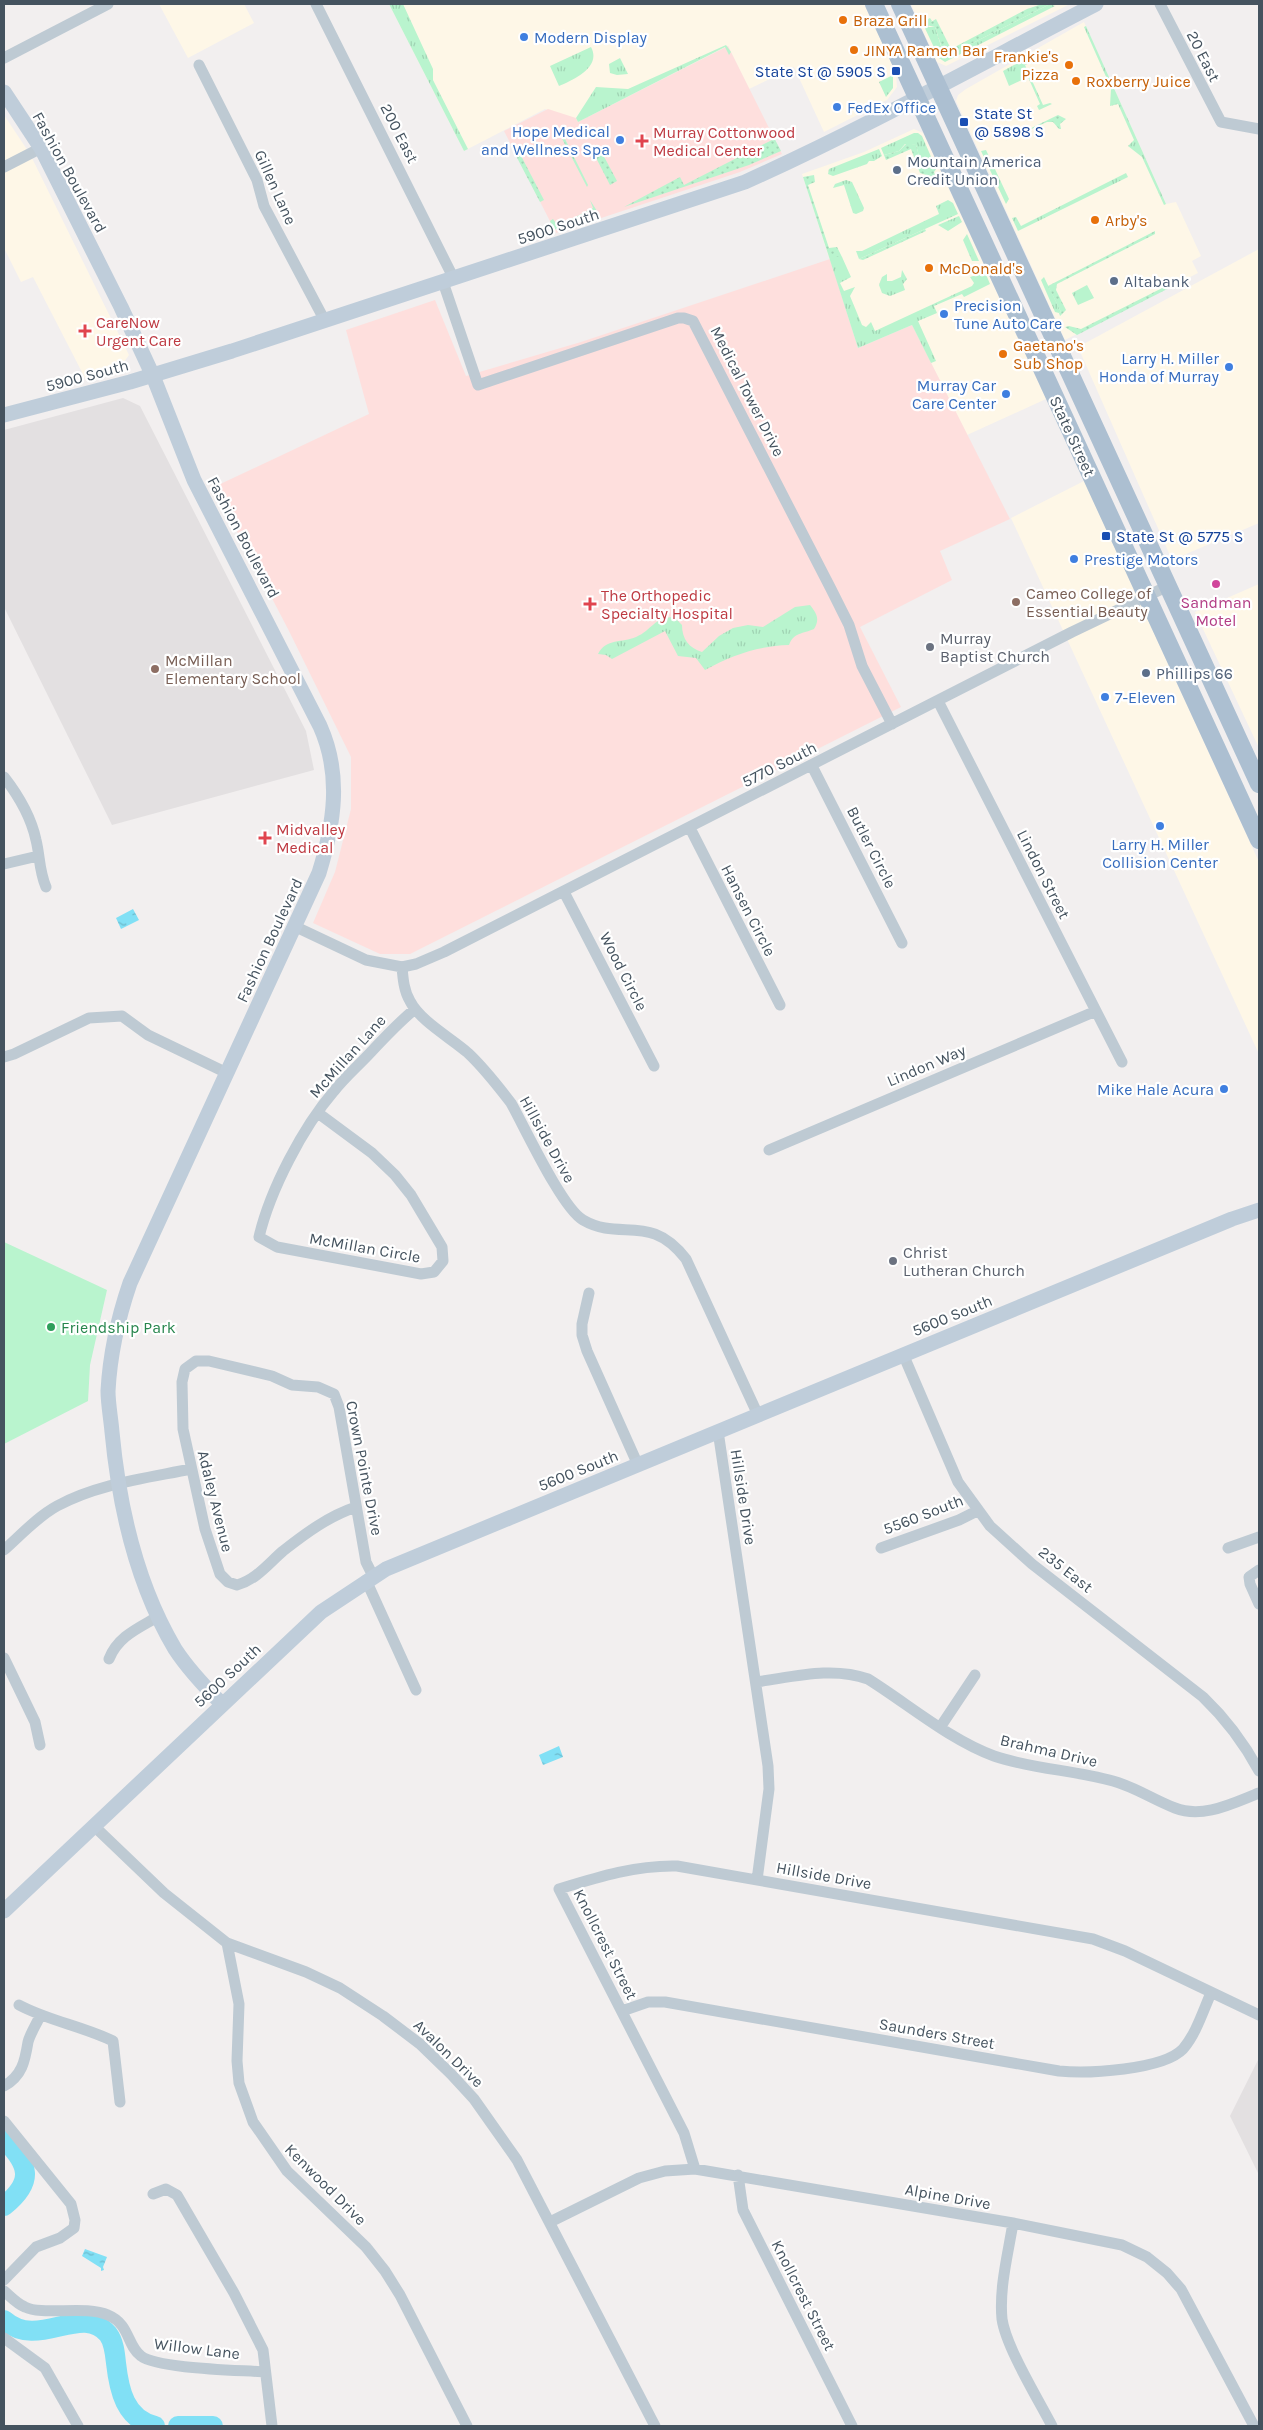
<svg xmlns="http://www.w3.org/2000/svg" width="1263" height="2430" font-family="Karla,sans-serif">
<style>
.commercial{fill:#fef7e7}
.education{fill:#e3e0e1}
.medical{fill:#fedfdd}
.grass{fill:url(#grass-tufts)}
.park{fill:#b9f4ce}
.garden{fill:url(#garden-dots)}
.water{fill:url(#water-ripples)}
.lines{fill:none;stroke-linecap:round;stroke-linejoin:round}
.river{stroke:#81e0f5;stroke-width:20}
.street{stroke:#becad3;stroke-width:11}
.secondary{stroke:#bfcdda;stroke-width:15}
.primary{stroke:#acbfd1;stroke-width:18}
.food-dot{fill:#e8710a;stroke:#fff;stroke-width:2}
.shop-dot{fill:#3f7fe0;stroke:#fff;stroke-width:2}
.transit-dot{fill:#1a4fb4;stroke:#fff;stroke-width:2}
.health-dot{fill:#e0444e;stroke:#fff;stroke-width:2}
.service-dot{fill:#5c6f8a;stroke:#fff;stroke-width:2}
.hotel-dot{fill:#d1479c;stroke:#fff;stroke-width:2}
.education-dot{fill:#8d6e63;stroke:#fff;stroke-width:2}
.worship-dot{fill:#6b7280;stroke:#fff;stroke-width:2}
.leisure-dot{fill:#2e9e5b;stroke:#fff;stroke-width:2}
.labels{text-anchor:middle;stroke-width:4.5;stroke-linejoin:round;paint-order:stroke}
.food-label{font-size:16px;fill:#c56008;stroke:#fff;text-anchor:start}
.shop-label{font-size:16px;fill:#366cbe;stroke:#fff;text-anchor:start}
.street-label{font-size:16px;fill:#45535f;stroke:#fff}
.transit-label{font-size:16px;fill:#164399;stroke:#fff;text-anchor:start}
.health-label{font-size:16px;fill:#be3a42;stroke:#fff;text-anchor:start}
.service-label{font-size:16px;fill:#4e5e75;stroke:#fff;text-anchor:start}
.education-label{font-size:16px;fill:#785e54;stroke:#fff;text-anchor:start}
.hotel-label{font-size:16px;fill:#b23c85;stroke:#fff}
.worship-label{font-size:16px;fill:#5b616d;stroke:#fff;text-anchor:start}
.leisure-label{font-size:16px;fill:#27864d;stroke:#fff;text-anchor:start}
</style>
<defs>
<pattern id="grass-tufts" width="24" height="20" patternUnits="userSpaceOnUse" patternTransform="scale(1.25)"><rect width="24" height="20" fill="#b9f4ce"/><path d="M3 7l-1-3M5 7V3M7 7l1-3M15 17l-1-3M17 17v-4M19 17l1-3" fill="none" stroke="#a0d3b3"/></pattern>
<pattern id="garden-dots" width="8" height="8" patternUnits="userSpaceOnUse" patternTransform="scale(1.25)"><rect width="8" height="8" fill="#b9f4ce"/><path d="M2 2h.1M6 6h.1" fill="none" stroke="#a0d3b3" stroke-width="1.8" stroke-linecap="round"/></pattern>
<pattern id="water-ripples" width="26" height="14" patternUnits="userSpaceOnUse" patternTransform="scale(1.25)"><rect width="26" height="14" fill="#81e0f5"/><path d="M2 4q2-2 4 0t4 0M15 11q2-2 4 0t4 0" fill="none" stroke="#6bb8ca"/></pattern>
</defs>
<rect width="100%" height="100%" fill="#f2efef"/>
<path class="commercial" d="M159,4H244L254,23L188,58Z
M389,4H864L896,73L897,87L887,100L824,132L794,67L749,89L728,46L578,122L545,109L464,151Z
M911,4H1070L946,66L937,62Z
M1084,22L1166,204L1176,202L1201,256L1192,261L1198,273L1065,340L956,101L958,95L966,89Z
M4,115L30,154L129,355L121,366L86,380L33,277L21,282L4,248Z
M914,129L923,133L1046,399L967,435L912,325L858,348L802,174L864,152Z
M1259,249V523L1172,560L1078,347Z
M1084,481L1259,862V1054L1011,518Z
M1259,584V748L1195,612Z"/>
<path class="education" d="M123,398L140,406L306,731L314,770L112,825L4,607V430Z
M1259,2058V2175L1230,2116Z"/>
<path class="medical" d="M728,46L782,154L740,172L556,233L504,131L548,109L576,118L578,122Z
M830,259L858,348L912,325L1010,519L940,551L952,580L860,627L901,707L410,954H380L313,923L335,872L351,809V757L289,631L214,487L369,414L346,330L435,300L466,376L581,342Z"/>
<path class="grass" d="M389,4H403L433,69V80L468,149L464,151Z
M1050,4L1055,6L945,62L939,58L922,22L930,18L932,21L928,27H935L941,46L946,53L955,52Z
M1086,26L1166,204L1164,205L1142,157L1128,146L1134,140L1118,104L1110,106L1111,88L1084,27Z
M726,45L731,52L729,55L725,47L578,122L576,118L596,87L628,89Z
M591,47C602,67 573,80 559,86L550,66Z
M1030,56L1032,62L1025,65L1043,105L1050,103L1052,104L1039,110L1037,106L1040,104L1028,77L1009,86L1003,71Z
M620,58L628,74L617,75L610,73L609,64Z
M893,75V88L886,97L879,82Z
M557,129H560L588,185L587,187Z
M914,133H918L922,136L932,159H922L919,156L916,145L905,144L899,151L884,155L881,148Z
M879,149L882,156L874,161H869L867,164L833,176L828,174L829,169Z
M986,150L1009,199L1006,204L981,151Z
M1126,173L1128,177L1018,231L1012,218L1016,217L1021,226Z
M846,180L852,182L864,208L863,211L856,214L853,213L844,185L833,188L835,184Z
M590,200L597,211L596,215L554,230L550,221L553,219L558,226L593,208Z
M948,200L953,203L958,214L859,259L856,251H862L939,214L936,206Z
M959,216L962,222L948,231L938,225Z
M967,234L979,261H972L963,240Z
M829,257H842L851,277L840,283L844,291L855,287L850,296L862,325L866,327L871,322L875,331L972,286L974,283L970,277L985,272L990,284L964,297L962,294L934,306L937,313L918,321L936,361L931,363L912,325L858,348Z
M902,270L907,279L903,284L905,290L890,296L882,293L879,285L882,277L887,274V281H892L901,277Z
M1044,277L1061,312L1059,313L1055,312L1041,280Z
M1087,285L1094,298L1078,305L1072,293Z
M810,605C817,614 820,619 814,629C803,634 794,632 789,645C758,646 732,655 705,670L696,658L678,656L665,631L612,659L606,655L598,654C606,638 622,643 636,637C652,630 654,617 674,617L682,625C682,639 689,648 702,652L719,636L733,628L748,625L763,627L795,607Z"/>
<path class="park" d="M4,1242L107,1290L90,1365L88,1401L4,1444Z"/>
<path class="garden" d="M1042,4H1050L951,54L942,48L935,27L926,25L936,19L951,49L1027,9Z
M1058,115L1066,119L1060,124L1061,129H1059L1053,122H1047L1005,141Z
M769,132H771L781,151L749,165L624,207L680,177L684,185L772,140Z
M907,143L916,145L919,156L922,159H932L937,168L934,172L936,178L920,173L911,149L886,160L884,155L899,151Z
M517,148L544,200L540,202L513,150Z
M600,149L617,181L610,185L593,152Z
M814,175L815,182L808,185L829,248L837,247L842,257H829L803,177Z
M925,229L926,231L863,260L859,259Z
M1155,231V234L1057,284L1056,290L1066,310L1060,316L1059,313L1061,312L1048,286Z
M1178,280L1181,282L1077,335L1065,327L1069,326L1081,329Z"/>
<path class="water" d="M133,909L139,920L121,929L116,918Z
M559,1746L563,1757L543,1765L539,1755Z
M85,2249L107,2257L103,2267L104,2270L101,2271V2268L82,2256Z"/>
<g class="lines">
<path class="river" d="M4,2139C30,2165 34,2182 4,2206
M4,2320C39,2351 81,2302 108,2334C114,2342 115,2353 116,2363C119,2390 125,2419 155,2426
M178,2426H213"/>
<path class="street" d="M316,4L454,279
M1160,4L1221,122L1259,129
M4,58L108,4
M199,65L257,180L264,206L325,321
M4,167L41,148
M443,282L478,385L678,318H684L693,321L831,589L849,625L862,666L892,724
M938,701L1122,1062
M812,766L902,943
M4,777C18,795 31,817 36,840C40,856 39,871 46,887
M690,828L780,1005
M4,864L38,856
M564,892L654,1066
M294,926L366,960L402,967C403,979 404,991 410,1001C420,1021 451,1038 468,1053C484,1068 498,1086 511,1103C525,1128 562,1208 583,1220C621,1242 650,1212 686,1259L758,1415
M402,967L416,964L444,952L1072,632L1168,586
M4,1057L14,1054L89,1018L122,1016L148,1035L227,1073
M318,1113L372,1153L395,1175L411,1195L442,1247L443,1261L434,1272L421,1274L277,1247L259,1237C270,1190 303,1127 334,1091C345,1077 359,1065 371,1052C385,1037 399,1022 415,1009
M769,1150L1096,1011
M589,1293L582,1324V1335L587,1351L638,1465
M903,1354L958,1482L990,1526L1032,1564L1203,1697C1226,1719 1244,1743 1259,1771
M718,1431L768,1766L769,1789L757,1880
M356,1507C329,1516 306,1533 283,1551C269,1563 256,1580 237,1585L228,1582L220,1574L205,1529L183,1429L182,1382L185,1369L196,1361H209L272,1376L292,1385L318,1387L334,1394L339,1407L366,1562L373,1576
M881,1548L959,1520L977,1511
M1228,1548L1259,1537
M4,1550C21,1535 37,1517 57,1506C97,1484 147,1478 191,1469
M1259,1570L1249,1577L1250,1584L1259,1604
M366,1580L416,1690
M4,1658L35,1722L40,1745
M109,1659C118,1636 139,1628 159,1616
M756,1682C793,1677 832,1666 868,1679C908,1704 950,1740 994,1756C1032,1769 1074,1770 1113,1781C1135,1787 1154,1800 1175,1808C1203,1819 1233,1803 1259,1793
M941,1726L975,1675
M94,1826L164,1893L227,1943L306,1972L340,1988L383,2016L420,2044L451,2074L474,2099L517,2160L655,2426
M227,1943L239,2004L237,2061L239,2083L253,2122L287,2171L366,2247L385,2271L400,2295L467,2426
M19,2005C49,2021 82,2026 113,2041L120,2102
M622,2011L648,2002H665L1059,2071C1087,2074 1163,2070 1183,2049C1196,2034 1203,2011 1211,1993
M4,2086C22,2076 25,2061 28,2042C30,2034 36,2025 40,2016
M4,2121L71,2204L75,2220L74,2228L60,2238L36,2247L4,2280
M695,2169L684,2133L559,1889C598,1877 636,1865 677,1866L1093,1939L1125,1951L1259,2015
M738,2175L743,2210L852,2426
M153,2194L166,2189L177,2195L234,2293L263,2350L272,2426
M550,2222L639,2178L665,2171L695,2169L1013,2223L1122,2245L1147,2257L1167,2273L1181,2289L1254,2426
M1013,2223C1008,2254 999,2288 1002,2319C1006,2347 1038,2399 1052,2426
M4,2291C10,2296 17,2304 25,2307C42,2316 86,2305 108,2315C130,2324 127,2346 141,2356C158,2369 240,2370 265,2372
M4,2338L45,2368L78,2426"/>
<path class="secondary" d="M4,92L41,148L121,307L153,376L194,480L320,726C342,775 334,824 319,873L130,1283C118,1318 110,1354 108,1391C108,1404 111,1419 112,1432C119,1506 137,1585 175,1649C188,1669 205,1687 222,1704
M4,415L130,382L232,351L745,182C865,128 980,64 1096,4
M4,1911L321,1612L386,1569L1232,1219L1259,1210"/>
<path class="primary" d="M874,4L1259,840
M900,4L1259,784"/>
</g>
<g class="food-dot">
<circle cx="843" cy="20" r="5"/>
<circle cx="854" cy="50" r="5"/>
<circle cx="1069" cy="65" r="5"/>
<circle cx="1076" cy="81" r="5"/>
<circle cx="1095" cy="220" r="5"/>
<circle cx="929" cy="268" r="5"/>
<circle cx="1003" cy="354" r="5"/>
</g>
<g class="shop-dot">
<circle cx="524" cy="37" r="5"/>
<circle cx="837" cy="107" r="5"/>
<circle cx="620" cy="140" r="5"/>
<circle cx="944" cy="314" r="5"/>
<circle cx="1229" cy="367" r="5"/>
<circle cx="1006" cy="394" r="5"/>
<circle cx="1074" cy="559" r="5"/>
<circle cx="1105" cy="697" r="5"/>
<circle cx="1160" cy="826" r="5"/>
<circle cx="1224" cy="1089" r="5"/>
</g>
<g class="transit-dot">
<rect x="891" y="66" width="10" height="10" rx="2.5"/>
<rect x="959" y="117" width="10" height="10" rx="2.5"/>
<rect x="1101" y="531" width="10" height="10" rx="2.5"/>
</g>
<g class="health-dot">
<path d="M639.5 133.5h5v5h5v5h-5v5h-5v-5h-5v-5h5z"/>
<path d="M82.5 323.5h5v5h5v5h-5v5h-5v-5h-5v-5h5z"/>
<path d="M587.5 596.5h5v5h5v5h-5v5h-5v-5h-5v-5h5z"/>
<path d="M262.5 830.5h5v5h5v5h-5v5h-5v-5h-5v-5h5z"/>
</g>
<g class="service-dot">
<circle cx="897" cy="170" r="5"/>
<circle cx="1114" cy="281" r="5"/>
<circle cx="1146" cy="673" r="5"/>
</g>
<circle class="hotel-dot" cx="1216" cy="584" r="5"/>
<g class="education-dot">
<circle cx="1016" cy="602" r="5"/>
<circle cx="155" cy="669" r="5"/>
</g>
<g class="worship-dot">
<circle cx="930" cy="647" r="5"/>
<circle cx="893" cy="1261" r="5"/>
</g>
<circle class="leisure-dot" cx="51" cy="1327" r="5"/>
<g class="labels">
<g class="food-label">
<text x="853" y="26">Braza Grill</text>
<text x="864" y="56">JINYA Ramen Bar</text>
<text x="1059" y="62" text-anchor="end">Frankie's<tspan x="1059" dy="18">Pizza</tspan></text>
<text x="1086" y="87">Roxberry Juice</text>
<text x="1105" y="226">Arby's</text>
<text x="939" y="274">McDonald's</text>
<text x="1013" y="351">Gaetano's<tspan x="1013" dy="18">Sub Shop</tspan></text>
</g>
<g class="shop-label">
<text x="534" y="43">Modern Display</text>
<text x="847" y="113">FedEx Office</text>
<text x="610" y="137" text-anchor="end">Hope Medical<tspan x="610" dy="18">and Wellness Spa</tspan></text>
<text x="954" y="311">Precision<tspan x="954" dy="18">Tune Auto Care</tspan></text>
<text x="1219" y="364" text-anchor="end">Larry H. Miller<tspan x="1219" dy="18">Honda of Murray</tspan></text>
<text x="996" y="391" text-anchor="end">Murray Car<tspan x="996" dy="18">Care Center</tspan></text>
<text x="1084" y="565">Prestige Motors</text>
<text x="1115" y="703">7-Eleven</text>
<text x="1160" y="850" text-anchor="middle">Larry H. Miller<tspan x="1160" dy="18">Collision Center</tspan></text>
<text x="1214" y="1095" text-anchor="end">Mike Hale Acura</text>
</g>
<g class="street-label">
<text transform="translate(1204 56) rotate(63)" y="6">20 East</text>
<text transform="translate(400 133) rotate(63)" y="6">200 East</text>
<text transform="translate(70 172) rotate(61)" y="6">Fashion Boulevard</text>
<text transform="translate(276 187) rotate(66)" y="6">Gillen Lane</text>
<text transform="translate(558 226) rotate(-18)" y="6">5900 South</text>
<text transform="translate(87 375) rotate(-15)" y="6">5900 South</text>
<text transform="translate(748 391) rotate(63)" y="6">Medical Tower Drive</text>
<text transform="translate(1073 436) rotate(65)" y="6">State Street</text>
<text transform="translate(244 537) rotate(62)" y="6">Fashion Boulevard</text>
<text transform="translate(779 764) rotate(-27)" y="6">5770 South</text>
<text transform="translate(872 847) rotate(63)" y="6">Butler Circle</text>
<text transform="translate(1044 874) rotate(63)" y="6">Lindon Street</text>
<text transform="translate(749 910) rotate(63)" y="6">Hansen Circle</text>
<text transform="translate(269 940) rotate(-65)" y="6">Fashion Boulevard</text>
<text transform="translate(624 971) rotate(63)" y="6">Wood Circle</text>
<text transform="translate(347 1056) rotate(-48)" y="6">McMillan Lane</text>
<text transform="translate(926 1065) rotate(-23)" y="6">Lindon Way</text>
<text transform="translate(548 1139) rotate(61)" y="6">Hillside Drive</text>
<text transform="translate(365 1247) rotate(10)" y="6">McMillan Circle</text>
<text transform="translate(952 1315) rotate(-22)" y="6">5600 South</text>
<text transform="translate(365 1468) rotate(79)" y="6">Crown Pointe Drive</text>
<text transform="translate(578 1470) rotate(-22)" y="6">5600 South</text>
<text transform="translate(744 1497) rotate(81)" y="6">Hillside Drive</text>
<text transform="translate(216 1501) rotate(76)" y="6">Adaley Avenue</text>
<text transform="translate(923 1514) rotate(-21)" y="6">5560 South</text>
<text transform="translate(1066 1569) rotate(38)" y="6">235 East</text>
<text transform="translate(227 1675) rotate(-43)" y="6">5600 South</text>
<text transform="translate(1049 1750) rotate(13)" y="6">Brahma Drive</text>
<text transform="translate(824 1875) rotate(10)" y="6">Hillside Drive</text>
<text transform="translate(606 1944) rotate(63)" y="6">Knollcrest Street</text>
<text transform="translate(937 2033) rotate(10)" y="6">Saunders Street</text>
<text transform="translate(449 2053) rotate(44)" y="6">Avalon Drive</text>
<text transform="translate(326 2184) rotate(45)" y="6">Kenwood Drive</text>
<text transform="translate(948 2196) rotate(10)" y="6">Alpine Drive</text>
<text transform="translate(804 2295) rotate(63)" y="6">Knollcrest Street</text>
<text transform="translate(197 2348) rotate(7)" y="6">Willow Lane</text>
</g>
<g class="transit-label">
<text x="886" y="77" text-anchor="end">State St @ 5905 S</text>
<text x="974" y="119">State St<tspan x="974" dy="18">@ 5898 S</tspan></text>
<text x="1116" y="542">State St @ 5775 S</text>
</g>
<g class="health-label">
<text x="653" y="138">Murray Cottonwood<tspan x="653" dy="18">Medical Center</tspan></text>
<text x="96" y="328">CareNow<tspan x="96" dy="18">Urgent Care</tspan></text>
<text x="601" y="601">The Orthopedic<tspan x="601" dy="18">Specialty Hospital</tspan></text>
<text x="276" y="835">Midvalley<tspan x="276" dy="18">Medical</tspan></text>
</g>
<g class="service-label">
<text x="907" y="167">Mountain America<tspan x="907" dy="18">Credit Union</tspan></text>
<text x="1124" y="287">Altabank</text>
<text x="1156" y="679">Phillips 66</text>
</g>
<g class="education-label">
<text x="1026" y="599">Cameo College of<tspan x="1026" dy="18">Essential Beauty</tspan></text>
<text x="165" y="666">McMillan<tspan x="165" dy="18">Elementary School</tspan></text>
</g>
<g class="hotel-label">
<text x="1216" y="608">Sandman<tspan x="1216" dy="18">Motel</tspan></text>
</g>
<g class="worship-label">
<text x="940" y="644">Murray<tspan x="940" dy="18">Baptist Church</tspan></text>
<text x="903" y="1258">Christ<tspan x="903" dy="18">Lutheran Church</tspan></text>
</g>
<g class="leisure-label">
<text x="61" y="1333">Friendship Park</text>
</g>
</g>
<rect width="1263" height="2430" fill="none" stroke="#45535f" stroke-width="10"/>
</svg>
